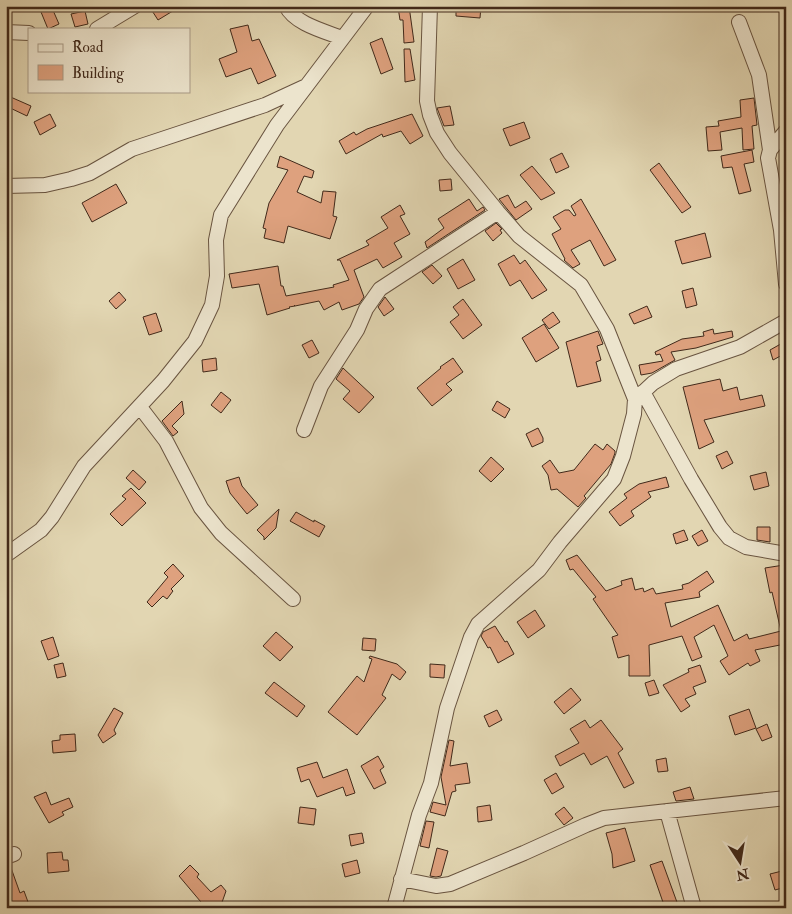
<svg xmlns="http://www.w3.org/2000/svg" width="792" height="914" font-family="'IM FELL Double Pica',serif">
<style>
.building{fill:#dea17e;stroke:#41291a}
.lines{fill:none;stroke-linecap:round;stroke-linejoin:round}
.street-casing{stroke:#695440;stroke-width:16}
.street{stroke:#ece4cd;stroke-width:14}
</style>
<rect width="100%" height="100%" fill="#e2d6b2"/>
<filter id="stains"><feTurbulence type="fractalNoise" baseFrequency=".004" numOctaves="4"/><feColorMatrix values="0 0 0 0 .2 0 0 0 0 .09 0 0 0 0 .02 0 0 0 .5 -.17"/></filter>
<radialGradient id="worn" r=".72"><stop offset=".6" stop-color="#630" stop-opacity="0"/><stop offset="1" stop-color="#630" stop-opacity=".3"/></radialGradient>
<path class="building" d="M149,6H181L158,20Z
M403,6H409L414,42L404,43L403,20H400L398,7Z
M456,6H481L480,18L456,16Z
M52,8L59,24L48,29L41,12Z
M85,11L88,24L75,27L71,14Z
M248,25L252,41L259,39L276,76L258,84L251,68L226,77L219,59L237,52L230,29Z
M382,38L393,69L381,74L370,43Z
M404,49H410L415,80L405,82Z
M6,95L31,106L27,116L6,106Z
M754,98L757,125L752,126L754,149L743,150L742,128L720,132L722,150L708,151L706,127L719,126L718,121L741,117L740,100Z
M450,106L454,125L444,126L437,108Z
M50,114L56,126L40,135L34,122Z
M412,114L423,136L410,144L401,131L383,137L382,134L346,154L339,141L354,132L356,135L367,129Z
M524,122L530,138L510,146L503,129Z
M752,150L754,162L744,164L751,191L739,194L732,167L723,168L721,156Z
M562,153L569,167L556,173L550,159Z
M280,156L314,171L312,178L304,176L297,192L321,203L323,191L336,192L333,216L337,217L330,239L288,226L284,243L264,238L266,229L263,228L269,203L288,170L277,167Z
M659,163L691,207L682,213L650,170Z
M532,166L555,193L541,200L520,175Z
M451,179L452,190L440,191L439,180Z
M116,184L127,203L92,222L82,203Z
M508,195L515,208L526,201L532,209L516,220L499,199Z
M469,199L477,211L483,207L485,210L427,248L425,242L444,228L438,219Z
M581,199L616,260L604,266L590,240L571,250L580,264L573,268L564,260L565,259L552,234L561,229L553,217L565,210H569L574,216L576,215L571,206Z
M400,205L405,214L400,216L410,234L394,243L402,257L383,268L377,259L354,270L364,297L359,304L342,310L339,302L324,310L319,301L295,306L294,305L295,306L289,307L290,308L267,315L259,284L232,288L229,274L278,266L281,286H283L286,296L334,287L333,285L349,280L340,260H337L369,245L366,241L388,228L381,217Z
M496,223L502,229L500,230L502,233L493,241L485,231Z
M705,233L711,257L682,264L675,241Z
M514,255L520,264L525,260L547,290L532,299L520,280L510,286L498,264Z
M463,259L475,280L458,289L447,269Z
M432,265L442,276L433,284L422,272Z
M693,288L697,305L686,308L682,291Z
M119,292L126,300L116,309L109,301Z
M385,297L394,309L384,316L378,307Z
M463,299L482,325L463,339L450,322L459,315L453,307Z
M647,306L652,317L634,324L629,314Z
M553,312L560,322L549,329L542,320Z
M156,313L162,331L149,335L143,317Z
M544,324L559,348L536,362L522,338Z
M713,329L714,334L732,331L733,337L696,348L671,352L675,360L652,373L641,375L639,365L663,361L660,354L656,355L655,352L682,339L704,336L703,332Z
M598,331L603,344L597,346L601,360L596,362L601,381L577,387L566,342Z
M312,340L319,353L309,358L302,345Z
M786,341V353L773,360L770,350Z
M216,358L217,370L203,372L202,360Z
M453,358L463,372L446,384L452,390L432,406L417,388L441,368L440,367Z
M343,368L374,397L359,413L343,399L350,391L336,379Z
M720,379L723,391L737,387L740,400L762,395L765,406L704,420L714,442L699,449L683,387Z
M221,392L231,400L221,413L211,405Z
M182,401L184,414L172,426L178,432L173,436L162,421Z
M497,401L510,409L505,418L492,410Z
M538,428L543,438V442L532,447L526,434Z
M595,444L603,450L607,444L615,451V453L611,464L584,496L586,498L578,507L557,489L551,490L548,475L542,466L550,460L559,473L574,470Z
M727,451L733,463L722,469L716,456Z
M491,457L504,469L491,482L479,471Z
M133,470L146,482L139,490L126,478Z
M766,472L769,486L754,490L750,476Z
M239,477L242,486L258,505L247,514L230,493L226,481Z
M666,477L669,487L648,492L651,497L631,511L634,516L620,526L609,512L627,498L624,494L639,484Z
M131,488L146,503L122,526L110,514L126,499L122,496Z
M279,509L276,528L264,540V537L257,530Z
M296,512L314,522V520L325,526L319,537L290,521Z
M757,527H770V542L757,540Z
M684,530L688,540L676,544L673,534Z
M702,530L708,541L698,546L692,536Z
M577,555L606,591L622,585L621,581L632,578L635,590L643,588L644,592L653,588L656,594L683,589L682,585L689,583L707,571L714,582L699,592L700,597L665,603L671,627L718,605L734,641L747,634L749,639L781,631L772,592L770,593L765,568L784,565L786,572V632H783L785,644L755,650L760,661L750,666L748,663L729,675L720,661L728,656L714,625L694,637L702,657L692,661L682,636L649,645L650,676H629V655L618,658L612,637L618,635L593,599L596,597L573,569L570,570L566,560Z
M173,564L184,576L171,589L173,591L167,599L163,596L152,607L147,602L168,577L164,573Z
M535,610L545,626L528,638L517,622Z
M495,626L505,642L507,641L514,654L498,663L490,647L488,648L481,636L483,632Z
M276,632L293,647L280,661L263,646Z
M53,637L59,656L48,660L41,641Z
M363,638L376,639L375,651L362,650Z
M370,656L397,664L406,672L400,680L392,674L382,695L386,698L357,735L328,712L357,676L364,682L372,659L369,658Z
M63,663L66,676L57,678L54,665Z
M430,664L445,665L444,678L430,677Z
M700,665L706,682L693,687L696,694L685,699L690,706L681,712L663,685L689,672L688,669Z
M654,680L659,693L649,696L645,683Z
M274,682L305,706L297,717L265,693Z
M571,688L581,700L564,714L554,702Z
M114,708L123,713L114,730L116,734L103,743L98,735Z
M749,709L756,728L735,735L729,716Z
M497,710L502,720L489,727L484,716Z
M585,720L590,728L601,720L623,749L618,753L634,783L624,788L607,756L591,765L584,753L560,766L555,756L579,743L570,729Z
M767,724L772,737L762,741L756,729Z
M75,734L76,751L53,753L52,741L60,740V735Z
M449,740L454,741L450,766L467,763L470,783L455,785L456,791L452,792L445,816L430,812L433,802L446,805L441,777Z
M378,756L384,767L380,770L386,783L374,789L361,766Z
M666,758L668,771L658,772L656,760Z
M317,762L323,778L347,769L355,793L346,796L343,787L317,797L309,779L301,782L297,768Z
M556,773L564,787L552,794L544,780Z
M690,787L694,799L676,801L673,792Z
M46,792L51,805L69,798L73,807L62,812L64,815L49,823L34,797Z
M490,805L492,820L478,822L477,807Z
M300,807L316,809L314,825L298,823Z
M564,807L573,818L564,825L555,814Z
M426,821L434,822L429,848L420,846Z
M625,828L635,861L613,868L612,854L606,833Z
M362,833L364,843L351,846L349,835Z
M437,848L448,851L441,876L436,877L430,876Z
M62,852L63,860H68L69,871L48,873L47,853Z
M357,860L360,873L345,877L342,864Z
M662,861L678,905L670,908H665L650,865Z
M10,865L20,893L24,891L28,902L14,908L6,889V866Z
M190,865L199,874L197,877L211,892L221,885L226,891L220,908H206L179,876Z
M786,870V887L775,890L770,874Z"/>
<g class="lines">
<g class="street-casing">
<path id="street" d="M286,6C295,24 324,31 342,38
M739,22L759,75L770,150
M97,29L135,6
M6,32L29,33
M786,131L770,150L768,158L781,230L786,284
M6,186L45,185L71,179L90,173L132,149L265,105L304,87
M643,392L691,479L720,527L729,538L746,547L786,554
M638,397L653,383L676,369L740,347L786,321
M140,407L166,441L201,508L221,533L293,599
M304,430L321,386L357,330L366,309L380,289L498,212
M6,555L41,530L52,517L84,466L163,381L195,341L212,305L217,276L216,240L221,215L277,125L367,6
M667,811L694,908
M6,857L14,854
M401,879L436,886L450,884L524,853L586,825L604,818L786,798
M394,908L419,815L431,783L447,708L471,637L478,624L539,570L560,542L614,479L623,456L634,414L635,399L607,329L581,285L519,236L498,212L450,153L437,133L430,115L427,101L430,6"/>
</g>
<use href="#street" class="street"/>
</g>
<rect width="792" height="914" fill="none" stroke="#e2d6b2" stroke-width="25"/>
<rect x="8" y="8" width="777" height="899" fill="none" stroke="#41291a" stroke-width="2.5"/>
<rect x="12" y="12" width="767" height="889" fill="none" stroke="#41291a"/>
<rect x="28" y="28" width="162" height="65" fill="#ece4cd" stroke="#a89985"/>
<rect x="38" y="44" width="25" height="8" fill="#ece4cd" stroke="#a89985"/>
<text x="72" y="52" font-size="15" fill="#41291a">Road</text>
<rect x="38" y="65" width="25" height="15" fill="#dea17e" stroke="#a89985"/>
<text x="72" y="78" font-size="15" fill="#41291a">Building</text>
<g transform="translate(740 862) rotate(168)" stroke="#ece4cd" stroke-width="4" paint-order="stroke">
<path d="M0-4L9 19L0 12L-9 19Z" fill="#41291a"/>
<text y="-8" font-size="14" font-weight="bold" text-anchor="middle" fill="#41291a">N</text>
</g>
<rect width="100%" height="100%" filter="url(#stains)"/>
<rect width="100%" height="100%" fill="url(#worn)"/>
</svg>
